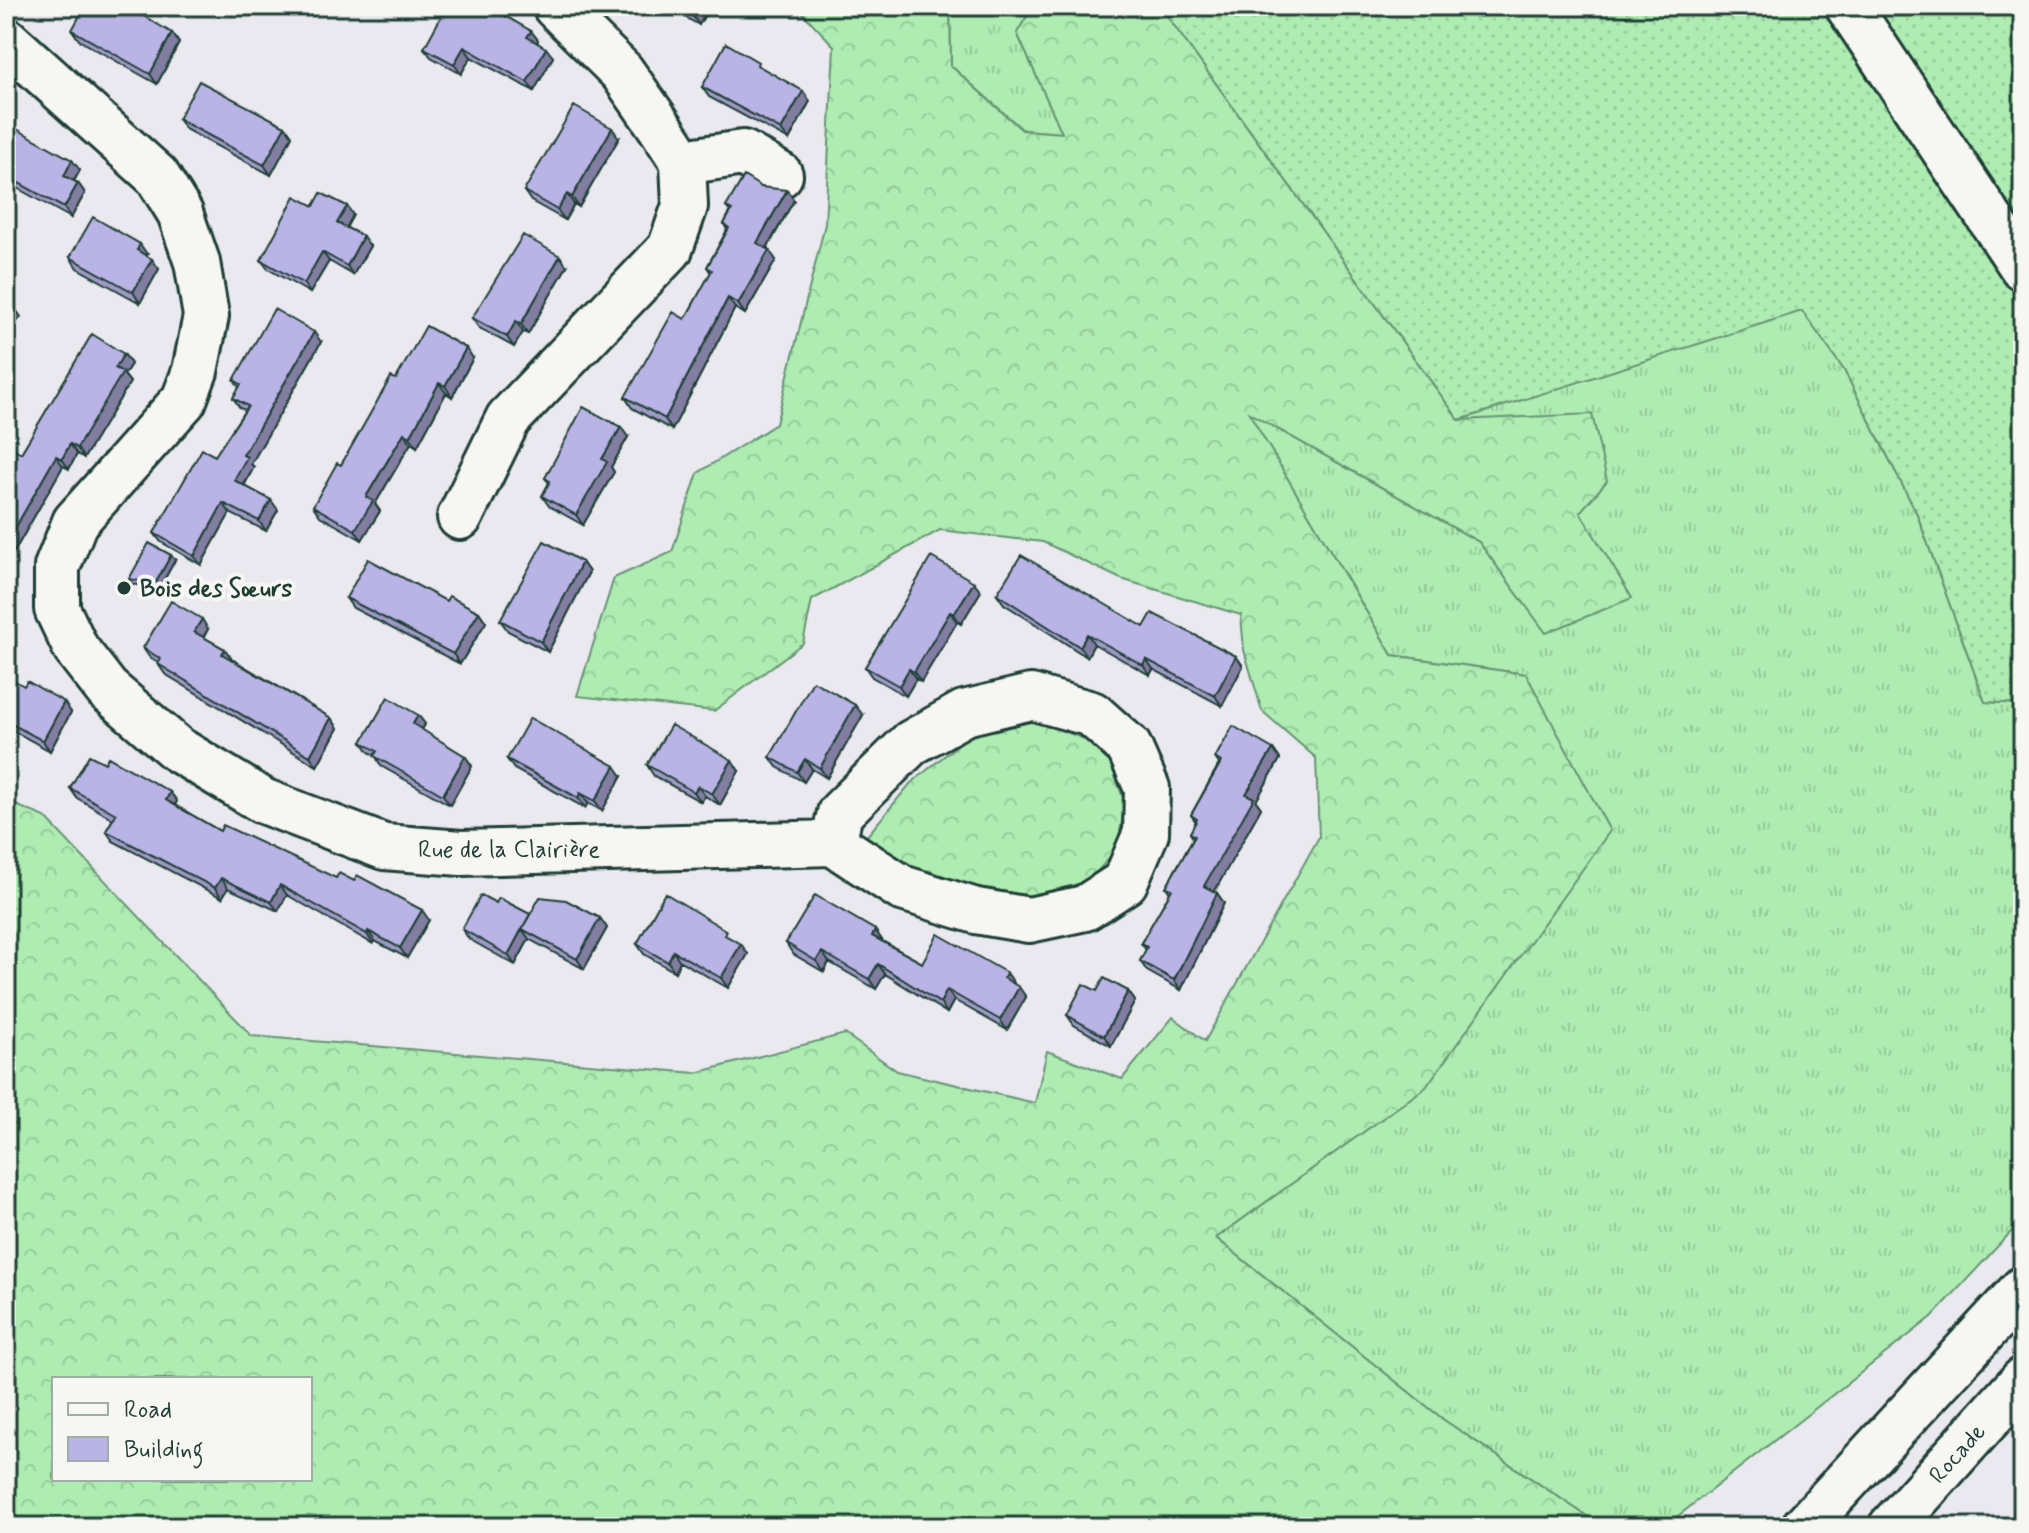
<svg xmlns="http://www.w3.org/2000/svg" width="2029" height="1533" font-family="Mynerve,sans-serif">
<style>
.grass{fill:url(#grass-tufts);stroke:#669473;stroke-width:2}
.forest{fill:url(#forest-crowns);stroke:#669473;stroke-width:2;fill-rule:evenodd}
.garden{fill:url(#garden-dots);stroke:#669473;stroke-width:2}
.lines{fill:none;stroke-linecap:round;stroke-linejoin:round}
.minor-casing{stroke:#1f3d34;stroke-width:50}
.highway-casing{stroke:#1f3d34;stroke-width:50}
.minor{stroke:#f6f6f2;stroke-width:44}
.highway{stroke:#f6f6f2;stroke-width:44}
.wall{fill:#a09bc6;stroke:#1f3d34;stroke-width:2}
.shaded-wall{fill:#827ea1;stroke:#1f3d34;stroke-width:2}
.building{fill:#bab4e6;stroke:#1f3d34;stroke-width:2}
.poi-dot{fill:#1f3d34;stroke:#f6f6f2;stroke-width:3}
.labels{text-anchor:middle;stroke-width:8;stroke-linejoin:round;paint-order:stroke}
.poi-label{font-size:24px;font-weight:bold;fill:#1f3d34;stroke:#f6f6f2;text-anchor:start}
.street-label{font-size:24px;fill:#1f3d34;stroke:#f6f6f2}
</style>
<defs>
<pattern id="grass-tufts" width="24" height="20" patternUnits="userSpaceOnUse" patternTransform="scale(2)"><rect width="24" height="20" fill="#aeecb2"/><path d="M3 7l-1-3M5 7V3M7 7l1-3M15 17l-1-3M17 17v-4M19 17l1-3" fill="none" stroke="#95cb9a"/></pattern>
<pattern id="forest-crowns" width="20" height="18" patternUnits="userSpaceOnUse" patternTransform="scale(2)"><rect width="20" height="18" fill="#aeecb2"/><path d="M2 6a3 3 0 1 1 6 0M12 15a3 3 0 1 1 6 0" fill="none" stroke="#95cb9a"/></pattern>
<pattern id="garden-dots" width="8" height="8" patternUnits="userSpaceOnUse" patternTransform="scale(2)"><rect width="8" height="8" fill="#aeecb2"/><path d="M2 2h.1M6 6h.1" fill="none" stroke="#95cb9a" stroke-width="1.8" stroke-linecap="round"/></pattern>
</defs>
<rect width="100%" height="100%" fill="#eae9f0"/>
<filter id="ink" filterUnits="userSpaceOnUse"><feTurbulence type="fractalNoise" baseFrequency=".0125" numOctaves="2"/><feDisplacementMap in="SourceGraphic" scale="16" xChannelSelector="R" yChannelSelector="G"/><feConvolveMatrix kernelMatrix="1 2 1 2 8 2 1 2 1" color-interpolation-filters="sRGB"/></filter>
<g filter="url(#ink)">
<path class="grass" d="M950,6H1033L1017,33L1063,133L1023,130L951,66Z
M1802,310L1844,370L1917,514L1985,702L2023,704V1219L1932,1317L1664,1527H1603L1444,1420L1216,1238L1416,1094L1526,674L1392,655L1248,412L1479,542L1546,632L1459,420Z"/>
<path class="forest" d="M796,6H950L951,66L1022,130L1062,133L1017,33L1033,6H1160L1459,420L1592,414L1607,481L1580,512L1632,598L1546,633L1479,542L1249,413L1392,655L1526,674L1610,831L1426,1087L1216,1238L1444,1420L1603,1527H6V801L45,817L252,1036L696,1073L845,1034L897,1071L1035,1103L1047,1051L1122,1079L1173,1017L1205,1041L1319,837L1316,758L1262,711L1244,650L1241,615L1121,579L1043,542L940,530L812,600L803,643L714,711L577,696L614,578L672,552L698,473L776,424L825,224L834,46ZM54,1379H310V1479H54Z
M1036,721L1104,746L1125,803L1117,849L1089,881L1032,896L922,878L862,842L910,784L971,734Z"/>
<path class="garden" d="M1160,6H2023V704L1985,702L1917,514L1844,370L1802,311L1459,420Z"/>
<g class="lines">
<g class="minor-casing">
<path id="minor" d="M1848,6L2023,268
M6,40L157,176L180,213L197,262L206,316L195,371L184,400L75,522L57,567V609L76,649L107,689L177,749L263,801L384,847L461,853L833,843L902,888L976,911L1029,920L1085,908L1125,882L1146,833L1147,788L1129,747L1092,714L1031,697L964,713L911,743L840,813L833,843
M683,162L743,153L780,175
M460,517L508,419L670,249L685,206L683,162L661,128L622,72L555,6"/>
</g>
<g class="highway-casing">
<path id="highway" d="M1804,1527L2023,1289
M1891,1527L2023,1380"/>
</g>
<use href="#minor" class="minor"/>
<use href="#highway" class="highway"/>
</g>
<path class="wall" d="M665,6H710L699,25Z
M497,9L496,11L531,31L538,40L537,42L553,57L534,91L471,57L461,74L431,57L424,48Z
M72,30L172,33L179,43L157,84L79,40Z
M762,68L810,101L789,140L709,97L702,87Z
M178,119L285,126L292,136L271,175L185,129Z
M6,123L80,170L74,181L78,183L85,193L71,218L6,182Z
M619,138L579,207L574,204L565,220L531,201L524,191Z
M761,187L794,200L767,249L776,260L745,314L735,308L672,430L632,408L625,397L685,319L711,273L707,267L727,230L724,224L730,212L726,207Z
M314,206L353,215L346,227L370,246L353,275L329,261L310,293L268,269L261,260Z
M147,254L146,255L159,269L140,303L77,268L70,257Z
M567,266L528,334L523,332L514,347L479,328L472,318Z
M321,342L251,464L254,467L244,486L278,510L266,531L230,513L201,565L161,542L154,533L215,456L245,410L240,408L233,398L239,387L234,380Z
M124,354L131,364L124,375L130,382L84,458L77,454L69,469L63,466L6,566V453H21Z
M473,358L452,397L446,393L417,447L411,443L375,504L380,511L362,540L320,516L313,506L341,465L396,379Z
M628,437L611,467L614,472L583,525L549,506L542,496L549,483L545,478Z
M175,560L159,589L132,584L129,579Z
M582,562L589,572L548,652L508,631L500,620Z
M981,591L961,624L957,622L921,682L916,679L906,696L872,677L865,667Z
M997,594L1144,627L1236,656L1243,666L1222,706L1153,669L1150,675L1094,644L1087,657L1004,604Z
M346,598L446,601L479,612L486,622L460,664L353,608Z
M208,629L204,637L232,659L331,718L338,728L317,766L165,674L158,664V663L150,658L143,648Z
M6,680L71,712L50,751L6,727Z
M418,715L425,724L422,730L465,756L472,766L450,805L381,766L375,755L369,752L362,742Z
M863,715L827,778L812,769L804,782L777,767L770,757Z
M1273,749L1280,759L1256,801L1261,808L1214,891L1217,893L1224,903L1181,990L1147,971L1140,961L1146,950L1141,943L1170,893L1166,887L1193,838L1190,833L1196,822L1191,815L1219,764L1215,758Z
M507,759L622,776L602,811L588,803L585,808L514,769Z
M105,763L170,792L177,801L175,805L220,831L429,920L407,958L375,941L373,944L287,895L278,911L228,888L222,898L113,841L106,831L113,819L77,798L70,788Z
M647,765L739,771L720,805L705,796L701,802L654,776Z
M496,903L530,915L600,918L607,928L584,969L529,939L515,965L469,939L462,929Z
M875,930L882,940V941L922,963L1007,973L1014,984L1026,997L1007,1030L954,1000L947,1013L885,974L876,989L829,962L824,972L793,954L786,943Z
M734,941L748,954L728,988L680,961L675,972L644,954L637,944Z
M1097,991H1128L1135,1001L1111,1046L1074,1025L1067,1015Z"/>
<path class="shaded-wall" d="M697,6H710L699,25L692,15Z
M531,31L538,40L534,46L527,37Z
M172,33L179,43L157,84L150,74Z
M464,47L471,57L461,74L454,64Z
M546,48L553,57L534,91L527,82Z
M803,91L810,101L789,140L781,130Z
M285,126L292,136L271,175L264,165Z
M612,128L619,138L579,207L572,197Z
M72,160L80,170L71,186L64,176Z
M78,183L85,193L71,218L64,208Z
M787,190L794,200L764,253L757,243Z
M567,194L574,204L565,220L557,210Z
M347,206L353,215L344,232L337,223Z
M363,236L370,246L353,275L347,266Z
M140,244L147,254L144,260L137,250Z
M769,250L776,260L745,314L738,304Z
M322,252L329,261L310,293L304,284Z
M560,256L567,266L528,334L521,324Z
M152,259L159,269L140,303L133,292Z
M728,298L735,308L672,430L665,419Z
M14,307L21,317L6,334V316Z
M516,321L523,332L514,347L507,337Z
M314,332L321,342L251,464L254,467L241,490L234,480L243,455Z
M466,348L473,358L452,397L445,386Z
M124,354L131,364L124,375L130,382L84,458L77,448L115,368Z
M439,383L446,393L417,447L410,437Z
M621,427L628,437L611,467L614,472L583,525L576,515L602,459Z
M404,433L411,443L375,504L380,511L362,540L355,530L366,497Z
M70,444L77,454L69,469L62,459Z
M56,456L63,466L6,566V544Z
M271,500L278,510L266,531L259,521Z
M223,503L230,513L201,565L194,556Z
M171,555L175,560L159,589L155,584Z
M582,562L589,572L548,652L541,642Z
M974,582L981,591L961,624L954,614Z
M479,612L486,622L460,664L453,654Z
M950,612L957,622L921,682L914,672Z
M202,619L208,629L201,641L194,632Z
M1087,634L1094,644L1087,657L1080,647Z
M225,649L232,659L229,664L222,654Z
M1236,656L1243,666L1222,706L1215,696Z
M1146,659L1153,669L1150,675L1143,665Z
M909,669L916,679L906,696L899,686Z
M64,702L71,712L50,751L43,741Z
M855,705L863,715L827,778L820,768Z
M418,715L425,724L420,734L413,724Z
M331,718L338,728L317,766L310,756Z
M1273,749L1280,759L1256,801L1261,808L1212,896L1204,886L1246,794Z
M465,756L472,766L450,805L443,795Z
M805,759L812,769L804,782L797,772Z
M732,760L739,771L720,805L712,794Z
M615,766L622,776L602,811L595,801Z
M698,786L705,796L701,802L694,792Z
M170,792L177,801L172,810L166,800Z
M580,793L588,803L585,808L578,798Z
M221,878L228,888L222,898L215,888Z
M280,885L287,895L278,911L271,902Z
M1217,893L1224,903L1181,990L1174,980Z
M422,910L429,920L407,958L400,948Z
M530,914L522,929L529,939L515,965L508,955Z
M600,918L607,928L584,969L577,959Z
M875,930L882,940L879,946L872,936Z
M368,931L375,941L373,944L367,934Z
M741,944L748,954L728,988L721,978Z
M673,951L680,961L675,972L668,962Z
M822,952L829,962L824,972L816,961Z
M878,964L885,974L876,989L869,979Z
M1007,973L1014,983L1012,989L1004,978Z
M1019,987L1026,997L1007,1030L1000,1020Z
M947,990L954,1000L947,1013L940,1003Z
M1128,991L1135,1001L1111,1046L1104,1036Z"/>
<path class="building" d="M85,6H127L172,33L150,74L72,30Z
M447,6H488L531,31L527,37L546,48L527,82L464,47L454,64L424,48Z
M676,6H697L692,15Z
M726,43L758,62L757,65L803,91L781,130L702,87Z
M199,81L285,126L264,165L178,119Z
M574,106L612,128L572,197L567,194L557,210L524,191Z
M6,123L72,160L64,176L78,183L64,208L6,176Z
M744,176L761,187L787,190L757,243L769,250L738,304L728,298L665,419L625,397L673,312L685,319L712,270L707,267L729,228L724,224L732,210L726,207Z
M321,193L347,206L337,223L363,236L347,266L322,252L304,284L261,260L295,196L314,206Z
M93,217L140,244L137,250L152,259L133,292L70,257Z
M523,235L560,256L521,324L516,321L507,337L472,318Z
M6,299L14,307L6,316Z
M274,309L314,332L243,455L247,457L234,480L271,500L259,521L223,503L194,556L154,533L202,449L215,456L248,406L233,398L241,384L234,380Z
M426,326L466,348L445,386L439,383L410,437L404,433L366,497L373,501L355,530L313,506L337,463L341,465L391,377L396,379Z
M92,334L124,354L115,368L123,372L77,448L70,444L62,459L56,456L6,544V453L10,446L21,453Z
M583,407L621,427L602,459L607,462L576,515L542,496L550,481L545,478Z
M544,541L582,562L541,642L500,620Z
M149,543L171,555L155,584L129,579Z
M1021,555L1144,627L1152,613L1236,656L1215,696L1146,659L1143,665L1087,634L1080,647L997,594Z
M931,557L974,582L954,614L950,612L914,672L909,669L899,686L865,667Z
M368,559L446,601L449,596L479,612L453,654L346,598Z
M171,601L202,619L194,632L225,649L222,654L331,718L310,756L158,664L161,659L143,648Z
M8,677L24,686L27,681L64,702L43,741L6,721V680Z
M813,681L855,705L820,768L805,759L797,772L770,757Z
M388,697L418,715L413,724L465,756L443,795L374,756L377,751L362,742Z
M530,718L615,766L595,801L580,793L578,798L507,759Z
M671,725L732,760L712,794L698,786L694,792L647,765Z
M1233,726L1273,749L1246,794L1254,798L1204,886L1217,893L1174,980L1140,961L1147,947L1141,943L1172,889L1166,887L1195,836L1190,833L1197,819L1191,815L1221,762L1215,758Z
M89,755L105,763L108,757L170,792L166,800L220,831L223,825L336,878L339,873L354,881L357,875L422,910L400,948L368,931L367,934L280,885L271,902L221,878L215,888L106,831L116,814L70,788Z
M665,893L727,931L725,935L741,944L721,978L673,951L668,962L637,944Z
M481,895L496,903L499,898L530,914L508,955L462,929Z
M815,895L875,930L872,936L922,963L938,934L1007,973L1004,978L1019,987L1000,1020L947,990L940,1003L878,964L869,979L822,952L816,961L786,943Z
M540,897L566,900L600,918L577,959L522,929Z
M1104,978L1128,991L1104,1036L1067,1015L1083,984L1097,991Z"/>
</g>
<circle class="poi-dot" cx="124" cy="588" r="8"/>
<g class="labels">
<g class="poi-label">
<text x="140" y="596">Bois des Sœurs</text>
</g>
<g class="street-label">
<text x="509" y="857">Rue de la Clairière</text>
<text transform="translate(1957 1453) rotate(-48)" y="8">Rocade</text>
</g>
</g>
<rect width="2029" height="1533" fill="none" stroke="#f6f6f2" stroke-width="32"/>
<rect x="16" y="16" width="1997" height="1501" fill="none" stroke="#1f3d34" stroke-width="3" filter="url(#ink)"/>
<rect x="52" y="1377" width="260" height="104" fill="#f6f6f2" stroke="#a0aca6" stroke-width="2"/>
<rect x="68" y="1403" width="40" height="12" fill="#f6f6f2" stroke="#a0aca6" stroke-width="2"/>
<text x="124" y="1417" font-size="24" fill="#1f3d34">Road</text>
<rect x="68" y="1437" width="40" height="24" fill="#bab4e6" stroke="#a0aca6" stroke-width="2"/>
<text x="124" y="1457" font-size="24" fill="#1f3d34">Building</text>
</svg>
